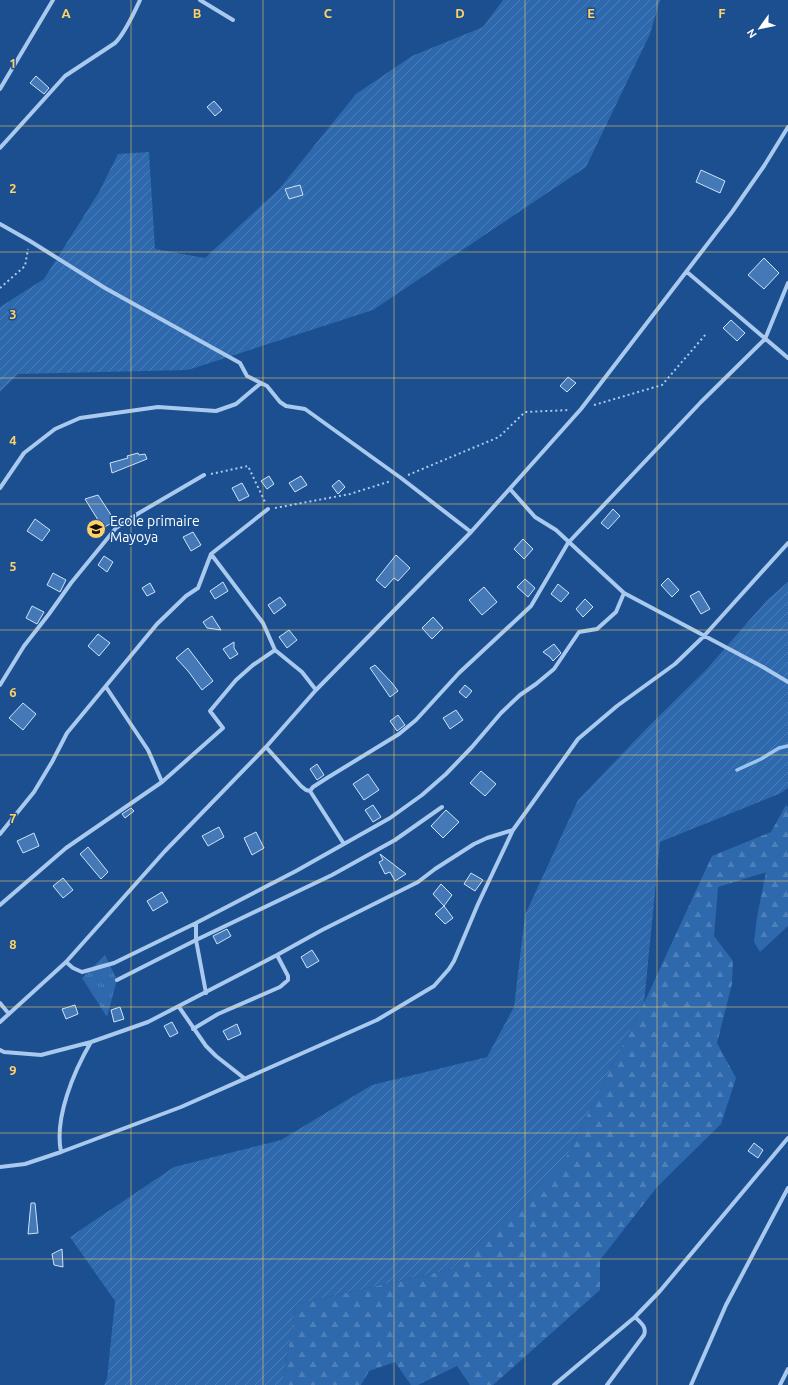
<svg xmlns="http://www.w3.org/2000/svg" width="788" height="1385" font-family="Ubuntu,sans-serif">
<style>
.grass{fill:url(#grass-tufts)}
.forest{fill:url(#forest-firs)}
.garden{fill:url(#garden-furrows)}
.lines{fill:none;stroke-linecap:round;stroke-linejoin:round}
.stream{stroke:#9cc4f0;stroke-width:3.5}
.building{fill:#4478b7;stroke:#cfe3fa}
.path{stroke:#a9c9ee;stroke-width:2;stroke-dasharray:2 3;stroke-linecap:butt}
.street{stroke:#a9c9ee;stroke-width:4}
.grid{fill:none;stroke:#ffd166;stroke-width:1;stroke-opacity:0.55}
.labels{text-anchor:middle;stroke-width:3;stroke-linejoin:round;paint-order:stroke}
.poi-label{font-size:14px;fill:#fff;stroke:#1b4f8f;text-anchor:start}
.grid-label{font-size:13px;text-anchor:middle;font-weight:bold;fill:#ffd166;stroke:#1b4f8f;stroke-width:3;stroke-linejoin:round;paint-order:stroke}
</style>
<defs>
<pattern id="grass-tufts" width="24" height="20" patternUnits="userSpaceOnUse"><rect width="24" height="20" fill="#2e69ad"/><path d="M3 7l-1-3M5 7V3M7 7l1-3M15 17l-1-3M17 17v-4M19 17l1-3" fill="none" stroke="#4d80b9"/></pattern>
<pattern id="forest-firs" width="22" height="20" patternUnits="userSpaceOnUse"><rect width="22" height="20" fill="#2e69ad"/><path d="M5 1l3.5 6h-7zM16 11l3.5 6h-7z" fill="#4d80b9"/></pattern>
<pattern id="garden-furrows" width="10" height="10" patternUnits="userSpaceOnUse"><rect width="10" height="10" fill="#2e69ad"/><path d="M-1 1l2-2M0 10L10 0M9 11l2-2" fill="none" stroke="#4d80b9"/></pattern>
</defs>
<rect width="100%" height="100%" fill="#1b4f8f"/>
<path class="grass" d="M105,955L117,980L107,1017L82,978Z"/>
<path class="forest" d="M786,805L788,807V926L760,952L754,942L757,917L766,872L718,887L714,936L733,961L732,984L717,1043L736,1078L721,1124L657,1187L600,1260V1290L493,1385H470L457,1366L418,1385H411L395,1362L369,1371L361,1385H282L296,1304L452,1269L564,1161L644,1003L712,856L771,832Z"/>
<path class="garden" d="M503,0H660L650,34L586,167L373,310L188,370L18,374L0,392V307L44,279L99,192L118,154L149,152L155,249L205,258L280,188L356,94L412,56L483,27Z
M788,582V788L779,794L660,842L644,1003L564,1161L452,1269L296,1304L282,1385H104L107,1379L115,1301L70,1237L174,1167L281,1140L372,1085L487,1057L514,1007L525,915L578,800L648,727L706,670L768,599Z"/>
<g class="lines">
<path class="stream" d="M737,770L761,759L779,748L788,746"/>
</g>
<path class="building" d="M36,76L49,88L44,94L30,83Z
M214,101L222,110L215,116L207,107Z
M701,170L725,181L720,193L696,182Z
M300,185L303,195L289,199L285,189Z
M764,258L779,273L764,289L748,275Z
M731,320L745,333L737,341L723,328Z
M568,377L576,383L567,392L560,386Z
M138,453L139,455L145,454L147,459L112,473L110,463L128,458L127,456Z
M269,476L274,484L267,489L261,481Z
M301,476L307,485L295,492L289,483Z
M339,480L345,487L338,494L332,486Z
M242,483L249,496L239,501L232,488Z
M98,495L115,521L103,528L85,499Z
M613,509L620,516L608,529L601,523Z
M35,519L50,530L42,541L27,531Z
M193,532L201,545L191,551L183,537Z
M523,539L533,549L524,559L514,549Z
M396,555L410,568L398,581L394,578L385,588L376,580Z
M104,556L113,562L107,572L98,565Z
M53,573L66,580L60,592L47,585Z
M668,578L679,590L672,597L661,585Z
M525,579L535,588L528,597L517,587Z
M223,582L228,591L215,599L210,591Z
M150,583L155,592L147,596L142,588Z
M558,584L569,593L561,602L551,594Z
M484,587L497,602L482,615L469,600Z
M699,591L710,609L701,614L690,596Z
M280,597L286,605L274,614L268,605Z
M585,599L593,607L583,617L576,609Z
M32,606L44,612L37,624L26,618Z
M212,616L221,630L207,628L203,622Z
M433,617L443,628L432,639L422,628Z
M289,630L297,640L287,648L279,637Z
M98,634L110,643L99,656L88,646Z
M234,642V648L238,654L230,659L223,649Z
M554,644L561,653L553,661L550,657L543,652Z
M188,648L213,681L202,690L188,671L176,658Z
M375,665L392,683L398,691L390,697L370,668Z
M465,685L472,691L466,698L459,692Z
M23,703L36,714L23,730L9,718Z
M456,710L463,720L450,729L443,718Z
M398,715L405,725L397,731L390,721Z
M317,764L324,775L317,780L310,769Z
M481,771L496,784L485,796L470,783Z
M368,774L379,790L364,800L353,784Z
M373,805L381,817L373,822L365,810Z
M131,808L134,811L125,818L122,814Z
M446,810L459,822L443,838L431,826Z
M219,827L224,837L208,846L202,836Z
M256,832L264,848L252,855L244,838Z
M34,833L39,846L23,853L17,841Z
M88,847L108,872L101,879L80,854Z
M380,854L406,874L395,881L390,872L385,874L379,862L383,860Z
M471,873L483,880L475,891L464,884Z
M63,878L73,890L63,898L53,886Z
M441,884L452,895L444,906L433,894Z
M162,892L168,902L153,911L147,901Z
M444,906L453,918L445,924L435,914Z
M227,929L231,936L217,944L213,936Z
M312,950L319,961L307,968L301,957Z
M75,1005L78,1014L66,1019L62,1009Z
M120,1007L124,1019L114,1022L111,1010Z
M172,1022L178,1033L170,1037L164,1026Z
M237,1024L241,1034L228,1040L223,1031Z
M754,1143L763,1150L758,1158L748,1151Z
M31,1203H35L38,1233L28,1234Z
M62,1249L63,1267L54,1265L52,1254Z"/>
<g class="lines">
<path class="path" d="M0,288L25,266L28,249
M594,405L662,385L706,334
M211,474L248,466L265,502
M408,475L499,437L525,412L570,410
M275,508L350,494L391,481"/>
<path class="street" d="M200,0L233,20
M0,89L53,0
M0,148L65,76L115,43C125,33 134,13 140,0
M0,224L30,241L105,288L240,363L247,376L267,386L280,402L286,406L305,409L401,478L471,532
M687,272L788,358
M0,488L24,453L55,429L80,418L158,407L216,411L236,404L261,383
M510,489L535,517L556,530L624,593L763,667L788,682
M211,554L263,623L275,650L302,672L316,690
M0,685L24,646L49,614L71,583L116,528L139,513L204,475
M106,687L148,750L162,782
M266,747L301,786L306,790L310,791L344,844
M310,791L313,787L327,778L399,734L416,720L459,673L531,606L568,543L701,402L765,339L788,283
M0,834L34,792L52,762L67,733L157,624L186,596L198,588L211,554L268,509
M0,905L66,848L162,782L223,728L210,711L236,680L253,665L275,650
M196,923V940L206,993
M66,962L73,968L82,972L114,963L196,923L296,871L390,818L422,795L446,774L472,747L501,713L520,695L536,684L554,669L579,632L597,629L616,612L624,593
M117,980L196,940L332,875L395,840L442,807
M0,1003L9,1014
M179,1007L206,1046L216,1056L244,1078
M0,1022L66,962L165,851L266,747L316,690L471,532L581,409L732,212L764,166L788,127
M193,1029L218,1014L280,987L288,980V976L277,955
M0,1050L4,1052L41,1055L91,1042L148,1022L277,955L322,930L418,882L435,869L474,844L487,838L513,830
M61,1152C54,1118 74,1071 91,1042
M0,1167L25,1164L61,1152L181,1107L377,1020L434,986L449,969L454,961L478,904L513,830L578,739L617,706L675,664L704,636L788,543
M554,1385L635,1317L660,1291L788,1138
M607,1385L644,1335C647,1327 641,1323 635,1317
M691,1385L726,1305L788,1188
M780,1385L788,1369"/>
</g>
<path class="grid" d="M131,0V1385M263,0V1385M394,0V1385M525,0V1385M657,0V1385M0,126H788M0,252H788M0,378H788M0,504H788M0,630H788M0,755H788M0,881H788M0,1007H788M0,1133H788M0,1259H788"/>
<defs>
<g id="school-disc" transform="scale(1)"><circle r="9.5" fill="#ffd166" stroke="#1b4f8f"/><path d="M0-5L7-2L0 1L-7-2ZM-4 1L0 2.5L4 1V4Q0 6-4 4Z" fill="#111"/></g>
</defs>
<g fill-rule="evenodd">
<use href="#school-disc" x="96" y="529"/>
</g>
<g class="labels">
<g class="poi-label">
<text x="110" y="526">Ecole primaire<tspan x="110" dy="16">Mayoya</tspan></text>
</g>
</g>
<g class="grid-label">
<text x="66" y="18">A</text>
<text x="197" y="18">B</text>
<text x="328" y="18">C</text>
<text x="460" y="18">D</text>
<text x="591" y="18">E</text>
<text x="722" y="18">F</text>
<text x="13" y="68">1</text>
<text x="13" y="193">2</text>
<text x="13" y="319">3</text>
<text x="13" y="445">4</text>
<text x="13" y="571">5</text>
<text x="13" y="697">6</text>
<text x="13" y="823">7</text>
<text x="13" y="949">8</text>
<text x="13" y="1075">9</text>
</g>
<g transform="translate(760 28) rotate(237)" stroke="#1b4f8f" stroke-width="3" paint-order="stroke">
<path d="M0-3L7 15L0 10L-7 15Z" fill="#ffffff"/>
<text y="-6" font-size="11" font-weight="bold" text-anchor="middle" fill="#ffffff">N</text>
</g>
</svg>
